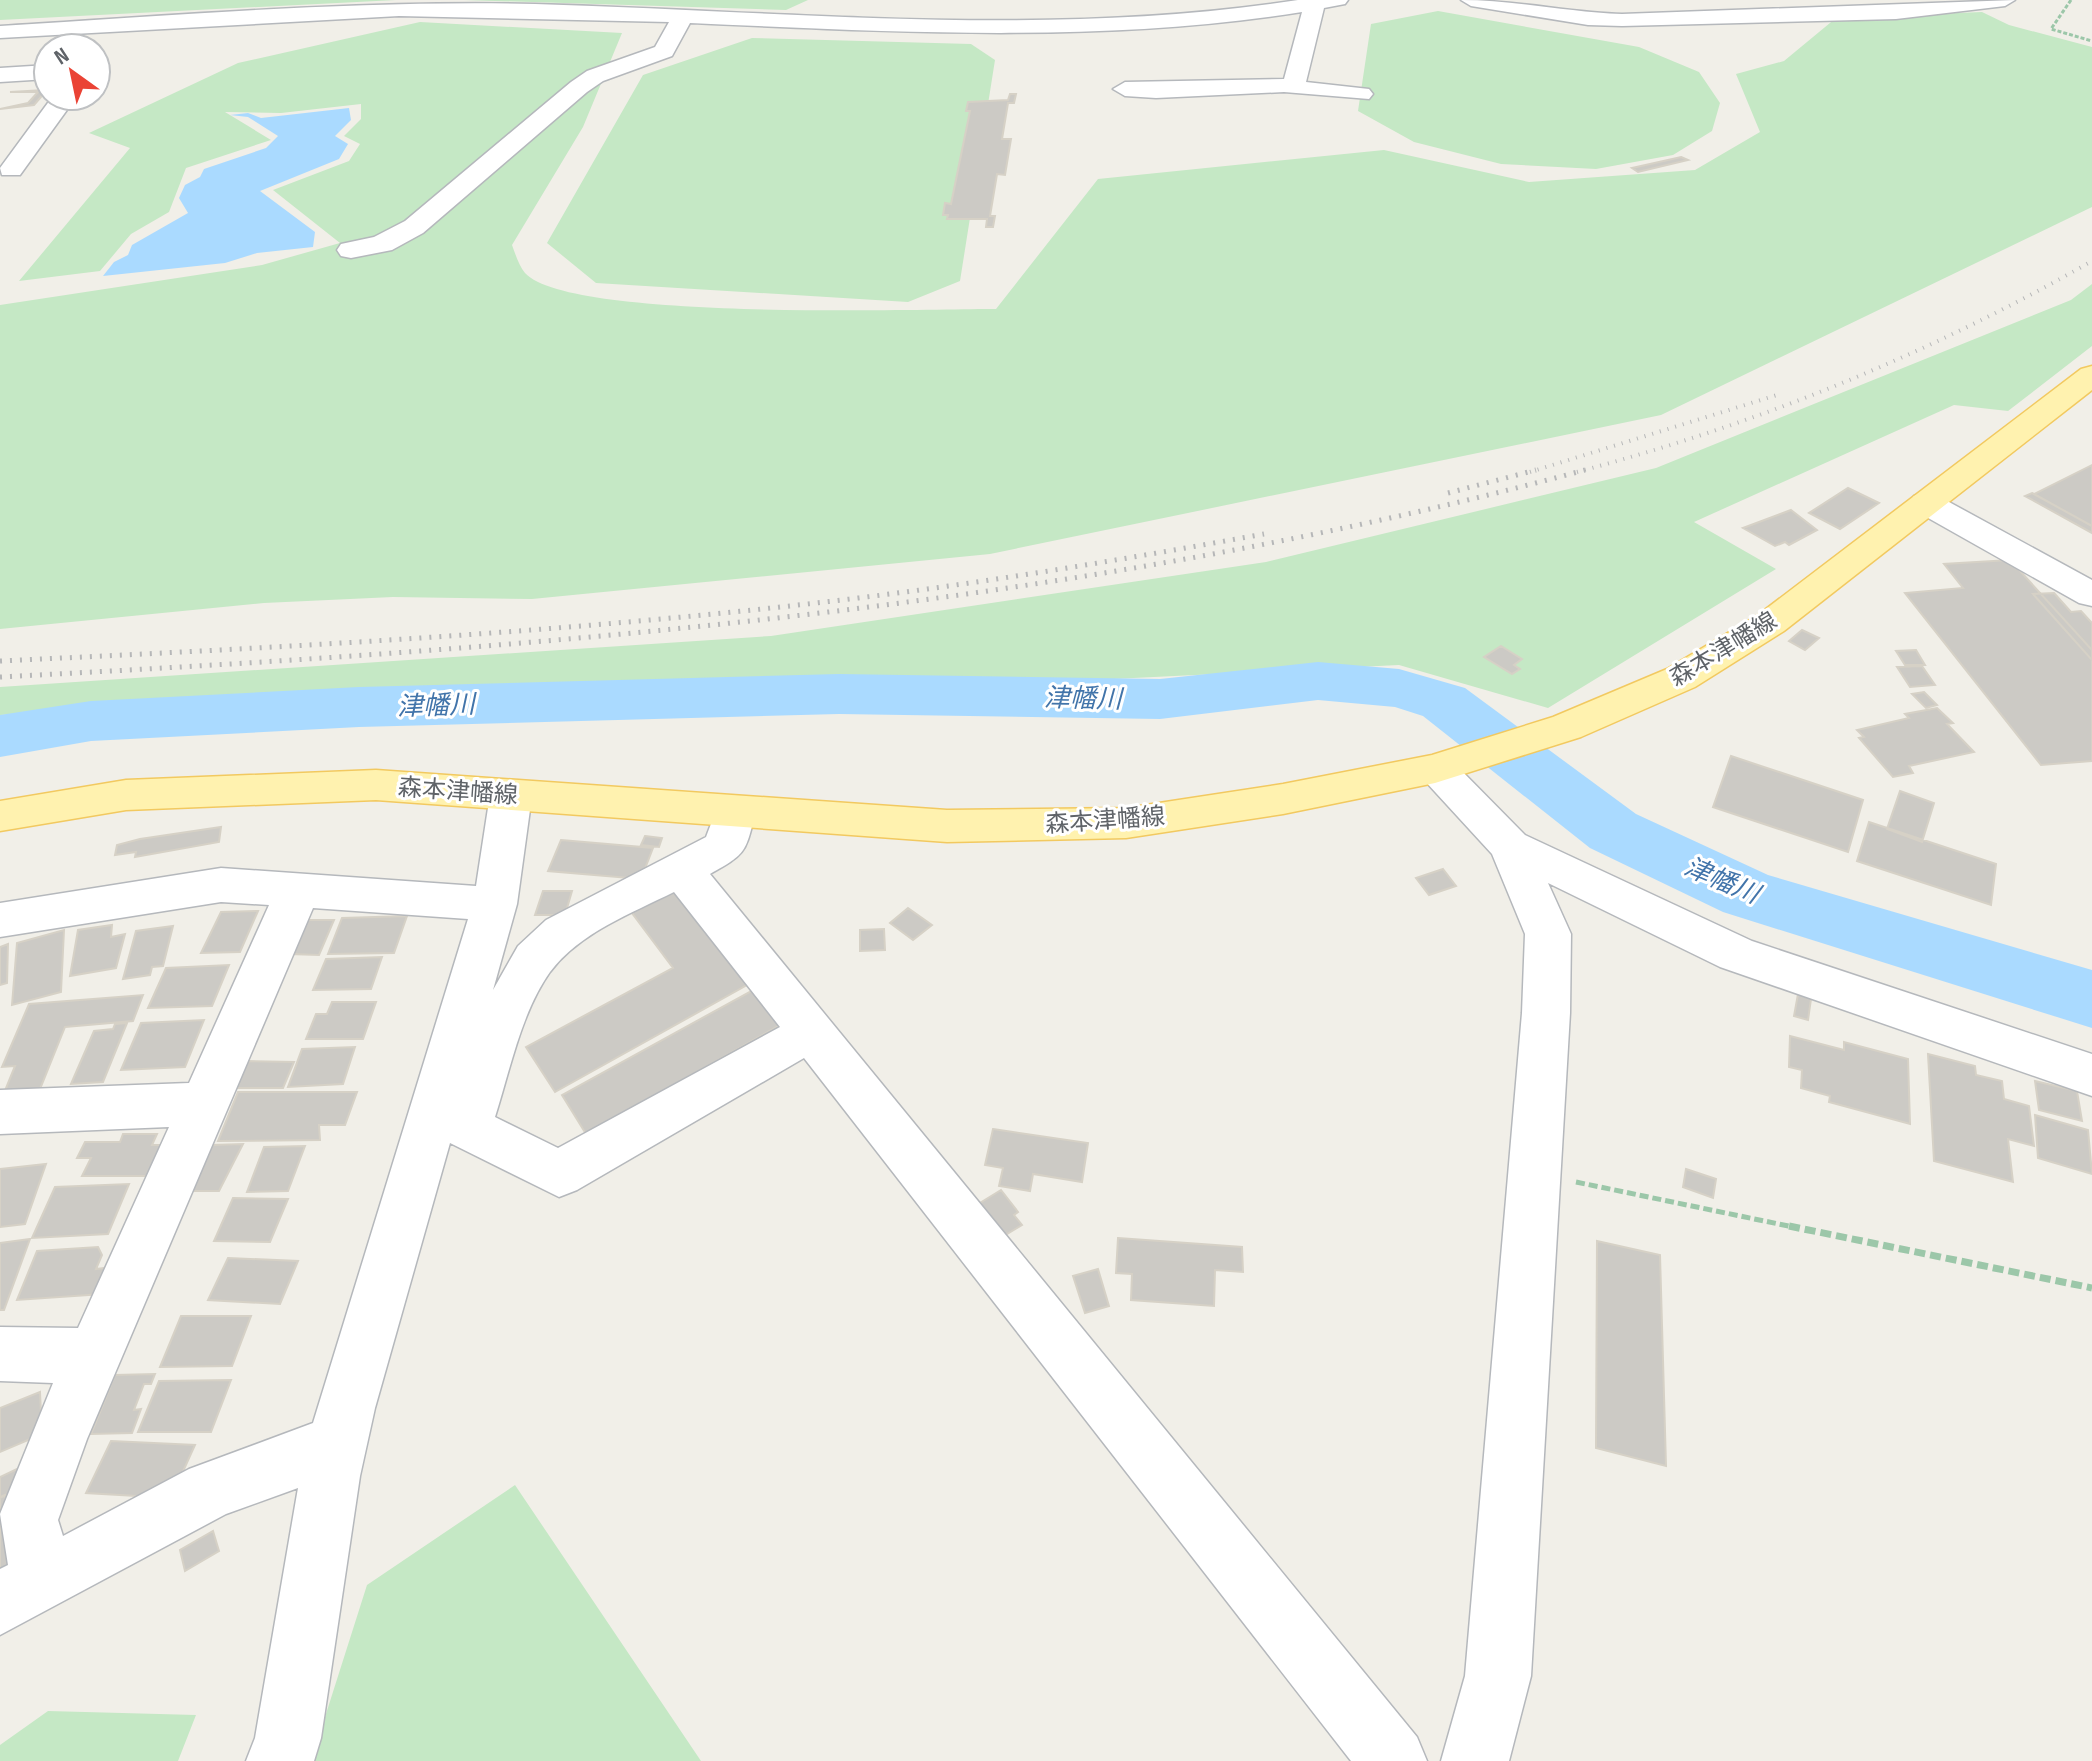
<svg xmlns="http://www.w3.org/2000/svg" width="2092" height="1761" font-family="'Sofia Sans Condensed','Noto Sans JP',sans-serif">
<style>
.green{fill:#c5e8c5}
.water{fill:#aadaff}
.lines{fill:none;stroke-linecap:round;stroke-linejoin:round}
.river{fill:#aadaff;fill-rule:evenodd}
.building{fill:#cccac5;stroke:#d6d1c6;stroke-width:2}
.minor-casing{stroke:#b5b8bc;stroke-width:3}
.major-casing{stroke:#f2c960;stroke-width:3}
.path-far2{stroke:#9cc7a9;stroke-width:3;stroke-dasharray:4 2;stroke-linecap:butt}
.path-far1{stroke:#9cc7a9;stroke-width:5;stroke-dasharray:9 4;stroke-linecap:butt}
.path{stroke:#9cc7a9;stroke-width:7;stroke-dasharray:11 5;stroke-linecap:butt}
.minor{fill:#fff;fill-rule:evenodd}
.major{fill:#fff2af;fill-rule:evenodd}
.rail-far1{stroke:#b6b7b8;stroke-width:4;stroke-dasharray:1 7;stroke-linecap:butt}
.rail{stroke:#b6b7b8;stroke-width:5;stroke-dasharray:2 8;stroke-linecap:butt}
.labels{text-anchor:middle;stroke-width:6;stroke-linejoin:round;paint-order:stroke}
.street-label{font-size:24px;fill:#5f6368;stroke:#fff}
.water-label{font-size:26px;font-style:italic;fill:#4174aa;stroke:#fff}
</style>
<rect width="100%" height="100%" fill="#f1efe8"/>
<path class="green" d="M0,0H396L0,20Z
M464,0H808L786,10Z
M1438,11L1639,47L1699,72L1720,103L1712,131L1673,155L1596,169L1501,164L1414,142L1358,111L1371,24Z
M1982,12L2009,25L2092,47V207L1661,415L990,554L532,599L393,597L264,603L0,629V305L262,265L340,243L273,190L349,161L360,144L344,136L361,119V104L281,113L225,112L271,140L186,168L169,212L131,234L100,271L19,281L130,148L89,133L238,63L420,22L622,33L583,127L512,245C515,253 519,266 525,273C569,321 918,309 996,309L1098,179L1384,150L1529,182L1695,170L1760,132L1736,74L1784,61L1836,18Z
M752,38L971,44L995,60L960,281L908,302L596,283L547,243L643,75Z
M2092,284V346L2008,411L1954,405L1694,522L1776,569L1548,708L1399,665L1113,679L505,690L0,715V687L771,636L1266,562L1656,468L2071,300Z
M515,1485L701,1761H311L367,1585Z
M48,1711L196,1715L178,1761H0V1745Z"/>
<path class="water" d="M349,108L351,120L335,136L348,144L339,159L260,191L315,232L313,247L257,253L225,263L103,276L114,262L128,255L132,245L188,213L179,198L185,185L200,177L204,169L266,148L278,136L248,117L230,115L248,113L261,118Z"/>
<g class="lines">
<path class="river" d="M1318,662L1399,669L1465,688L1636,814L1768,875L2092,970V1028L1723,912L1590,848L1423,716L1395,707L1318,700L1160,719L839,714L359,727L91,741L0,757V715L91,701L359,687L839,674L1160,679Z"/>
</g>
<path class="building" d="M47,90L34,105L0,109L28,103L38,92H10Z
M1010,94H1016L1014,103H1008L1002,139H1011L1005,175L997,174L990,216H995L993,227H986L987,219H947L948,215H943L945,203L951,204L970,111H966L968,102L1008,100Z
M1681,157L1688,160L1638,172L1632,168Z
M2092,465V526L2034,494Z
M1848,488L1879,503L1840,529L1809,513Z
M2032,493L2092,526V533L2025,496Z
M1791,510L1817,530L1789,545L1785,542L1775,546L1743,528Z
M2010,560L2092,650V761L2041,765L1905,593L1963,588L1944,564Z
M2054,593L2071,612L2081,611L2092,623V660L2033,594Z
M1802,630L1819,638L1805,650L1789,641Z
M1501,646L1522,659L1514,665L1520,669L1512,674L1484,657Z
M1916,650L1925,665H1905L1896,651Z
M1922,666L1935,685L1910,687L1897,667Z
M1924,692L1937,705L1926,708L1912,694Z
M1937,708L1953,723L1947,724L1974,752L1909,766L1913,773L1893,777L1859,738L1864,737L1857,730L1909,718L1905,714Z
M1731,756L1863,800L1848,852L1713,807Z
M1900,791L1934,803L1922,842L1887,829Z
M1869,822L1996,864L1991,905L1857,861Z
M221,827L219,842L135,857L136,852L115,855L117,845L140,839Z
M645,836L662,838L659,847L641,845Z
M561,840L653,848L641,879L548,871Z
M1443,869L1456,886L1429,895L1416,878Z
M679,883L756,980L555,1092L526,1047L673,968L629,909Z
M543,891H572L565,915H535Z
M908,908L932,925L913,940L890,923Z
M258,911L240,952L201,953L221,912Z
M407,916L394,953L328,954L342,918Z
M305,920H334L319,955L290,954Z
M112,925L111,937L125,934L116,968L70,976L78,930Z
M173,926L163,966L152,967L150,975L123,979L136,931Z
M884,929L885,950L860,951V930Z
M64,930L61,992L12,1005L17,943Z
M8,944L7,983L0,985V947Z
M382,957L371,989L313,990L326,959Z
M229,965L212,1006L148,1008L166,968Z
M755,989L782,1024L586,1134L562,1095Z
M1798,994L1811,999L1808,1020L1794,1016Z
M143,995L133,1021L65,1027L38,1094L2,1098L15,1066L2,1067L29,1004Z
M332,1002H376L363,1039H306L316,1014H327Z
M204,1020L185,1067L121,1070L141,1023Z
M127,1023L103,1082L71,1084L94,1031L113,1029L115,1024Z
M1790,1036L1844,1050V1042L1908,1059L1910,1124L1829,1102L1830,1096L1801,1088L1802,1070L1789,1067Z
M355,1047L343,1084L288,1087L302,1049Z
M1928,1054L1975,1066L1976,1075L2002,1081L2004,1099L2029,1106L2034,1146L2008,1139L2013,1182L1934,1161Z
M247,1061L294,1062L283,1088H235Z
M2035,1081L2077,1091L2082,1121L2039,1110Z
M238,1092H357L345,1125H319L320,1140L218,1141Z
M2035,1115L2088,1130L2092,1174L2038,1158Z
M993,1129L1088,1143L1082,1182L1033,1174L1030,1191L999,1186L1003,1168L985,1165Z
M123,1134H157L152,1145H162L148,1176H82L91,1158H77L85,1142H120Z
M243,1144L219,1191H192L212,1145Z
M305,1146L288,1191L247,1192L264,1147Z
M46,1164L25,1224L0,1227V1169Z
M1686,1169L1716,1179L1713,1198L1683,1187Z
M129,1184L108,1234L32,1238L55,1187Z
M1001,1190L1018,1212L1014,1215L1022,1225L999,1239L975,1206Z
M233,1198L288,1199L270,1242L214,1241Z
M1118,1238L1242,1247L1243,1272L1215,1270L1214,1306L1131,1300L1132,1274L1116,1273Z
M30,1239L4,1310H0V1243Z
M1597,1241L1660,1255L1666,1466L1596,1448Z
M98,1247L102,1255L96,1269L113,1267L103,1294L17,1300L37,1251Z
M228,1258L298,1261L280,1304L208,1300Z
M1098,1269L1109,1306L1085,1313L1073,1276Z
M181,1316H251L232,1366L160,1367Z
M155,1374L151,1384H144L134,1410L141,1409L132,1433L91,1434L115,1375Z
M231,1380L211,1432H138L159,1381Z
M40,1392L42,1434L0,1452V1408Z
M111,1441L195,1445L171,1498L86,1493Z
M19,1468L21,1488L0,1498V1477Z
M5,1495L16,1567L0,1576V1497Z
M213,1531L219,1551L185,1571L180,1550Z"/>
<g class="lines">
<g class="minor-casing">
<path id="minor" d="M1298,0H1348L1345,4L1324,8L1306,82L1369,89L1373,94L1369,99L1284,92L1156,98L1125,96L1113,89L1125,82L1284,79L1302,12C1099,44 895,32 690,23L672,56L603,81L587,92L423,233L392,250L351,258L341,256L337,250L341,244L374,237L405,221L571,82L587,71L655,47L669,22L399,16L0,38V26C178,15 356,0 535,4C789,11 1045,39 1298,0Z
M1461,0C1515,0 1568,12 1622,14L2015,0L2005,6L1896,19L1622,26L1588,25L1471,6Z
M48,65V79L0,82V68Z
M53,96H77L20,175H2L0,168Z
M1926,493L1938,496L2092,580V606L2079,603L1914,510L1909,503L1914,496Z
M1435,755L1450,759L1525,835L1752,941L2092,1054V1096L1720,967L1548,883L1571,934L1570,1013L1531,1676L1509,1761H1441L1465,1676L1522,1013L1525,934L1492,854L1414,769L1420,759Z
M511,780L526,784L532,795L517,904L493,990L518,946L546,920L706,837L720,800L735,796L750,800L756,811C745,852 748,853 710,874L1417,1737L1427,1761H1351L804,1058L577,1190L559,1197L450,1143L375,1408L360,1476L321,1738L314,1761H246L255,1738L298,1488L226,1514L0,1635V1569L8,1565L0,1514L53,1383L0,1381V1327L78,1328L169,1127L0,1134V1090L189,1083L269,905L221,902L0,937V903L221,868L476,886L490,795L496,784ZM674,892L780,1027L558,1148L495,1117C510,1070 521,1013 550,972C579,933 632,913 674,892ZM313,908L468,919L313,1423L189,1469L63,1536L58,1520L87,1439Z"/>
</g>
<g class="major-casing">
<path id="major" d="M2092,366V390L1784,631L1695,687L1581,737L1435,783L1283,814L1126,838L947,842L376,800L126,810L0,831V801L126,780L376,770L947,810L1126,808L1283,784L1432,755L1553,717L1667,669L1758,615L2081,369Z"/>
</g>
<path class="path-far2" d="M2071,0L2051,29L2092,41"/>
<path class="path-far1" d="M1576,1182L1798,1228"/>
<path class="path" d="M1789,1226L2092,1288"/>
<use href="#minor" class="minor"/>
<use href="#major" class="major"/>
<path class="rail-far1" d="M1530,472L1777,395
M1577,472C1758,424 1929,354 2092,261"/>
<path class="rail" d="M1448,493L1536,470
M0,661C272,648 545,634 816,603C966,586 1115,561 1264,534
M0,677C534,649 1067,610 1585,470"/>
</g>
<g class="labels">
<g class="street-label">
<text transform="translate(1723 649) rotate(-31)" y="8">森本津幡線</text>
<text transform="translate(458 791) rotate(4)" y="8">森本津幡線</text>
<text transform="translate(1105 820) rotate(-4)" y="8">森本津幡線</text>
</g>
<g class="water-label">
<text transform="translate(1083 698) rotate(1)" y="9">津幡川</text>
<text transform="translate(436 705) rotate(-2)" y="9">津幡川</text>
<text transform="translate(1722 880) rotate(23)" y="9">津幡川</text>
</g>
</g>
<g transform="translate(72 72) rotate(327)"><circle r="38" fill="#ffffff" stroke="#bfc1c3" stroke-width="2"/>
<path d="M0-6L14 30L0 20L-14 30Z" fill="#ea4335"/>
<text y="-12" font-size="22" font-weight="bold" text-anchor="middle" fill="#5f6368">N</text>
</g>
</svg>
